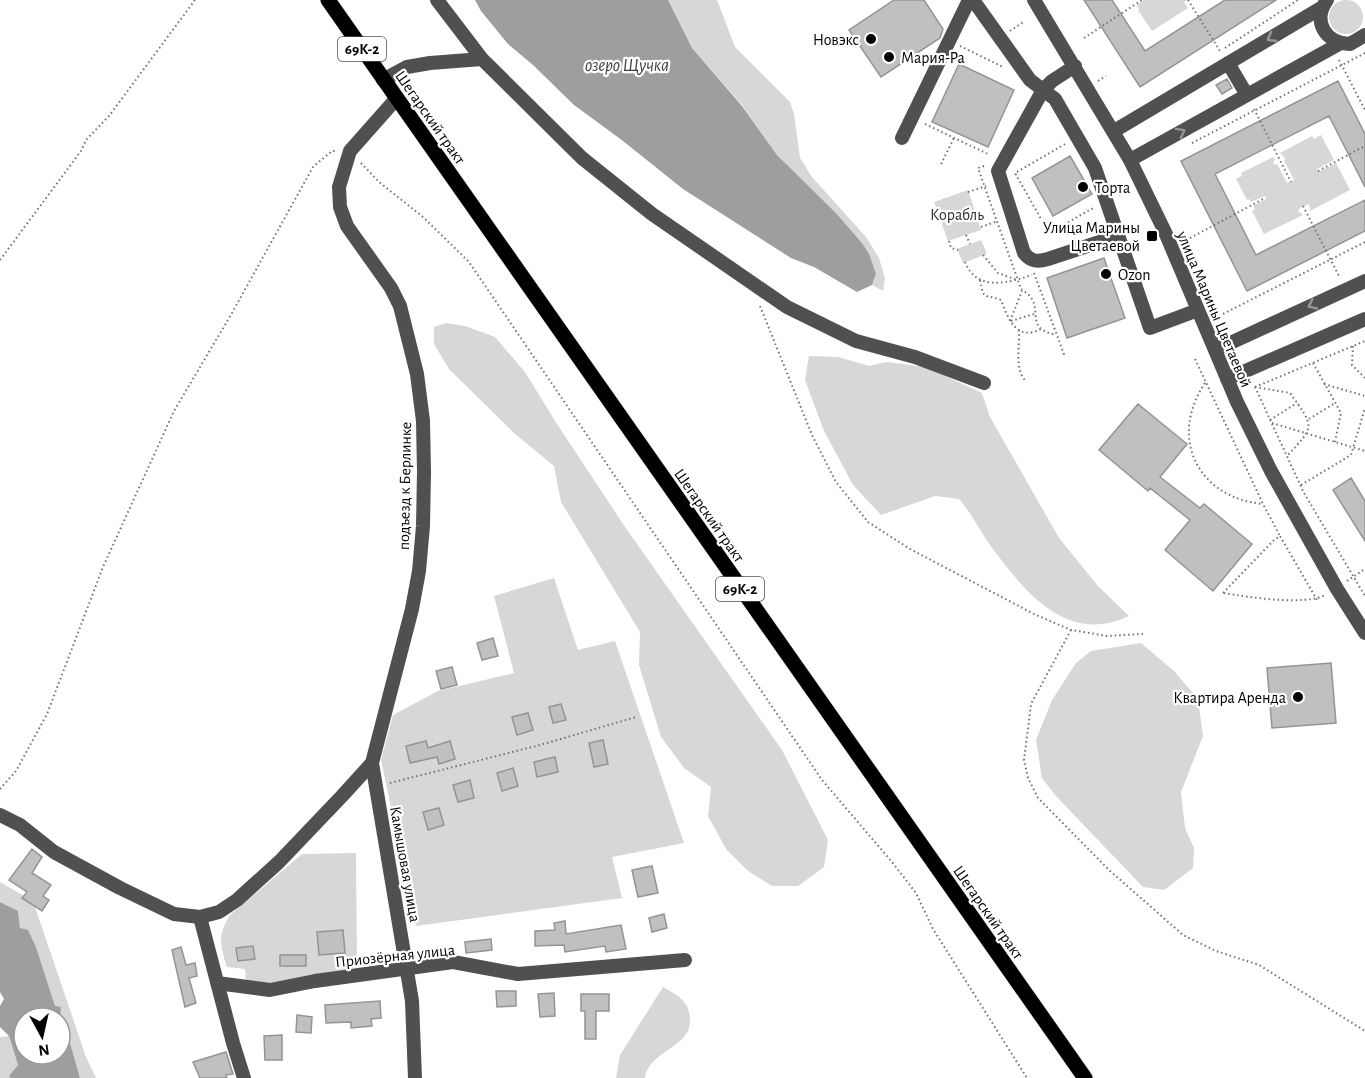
<svg xmlns="http://www.w3.org/2000/svg" width="1365" height="1078" font-family="'Alegreya Sans',sans-serif">
<style>
.green{fill:#d7d7d7}
.water{fill:#9e9e9e;fill-rule:evenodd}
.building{fill:#c0c0c0;stroke:#949494;stroke-width:1.5}
.lines{fill:none;stroke-linecap:round;stroke-linejoin:round}
.major-casing{stroke:#dbdbdb;stroke-width:16}
.path{stroke:#727272;stroke-width:2;stroke-dasharray:1.5 3;stroke-linecap:butt}
.minor{stroke:#505050;stroke-width:14}
.major{stroke:#000;stroke-width:15}
.oneway{stroke:#969696}
.poi-dot{fill:#000;stroke:#fff;stroke-width:2}
.labels{text-anchor:middle;stroke-width:4.5;stroke-linejoin:round;paint-order:stroke}
.shield{fill:#fff;stroke:#4c4c4c;stroke-width:1.5}
.shield-label{font-size:15px;font-weight:bold;fill:#000}
.poi-label{font-size:16px;fill:#000;stroke:#fff;text-anchor:end}
.street-label{font-size:16px;fill:#000;stroke:#fff}
.park-label{font-size:16px;fill:#2e2e2e;stroke:#fff}
.water-label{font-size:18px;font-style:italic;fill:#3f3f3f;stroke:#fff}
</style>
<rect width="100%" height="100%" fill="#fff"/>
<path class="green" d="M668,0H717L735,47L790,102L794,114L800,158L812,177L866,237L879,258L885,278L883,291L872,285L876,274L862,243L836,213L777,155L742,105L692,48Z
M1144,0H1187L1184,2L1188,8L1152,31L1138,10L1139,8L1137,5Z
M1329 17a17 17 0 1 1 34 0a17 17 0 1 1-34 0Z
M1321,135L1334,160L1317,169L1318,172L1336,163L1350,190L1310,211L1309,204L1300,208L1298,211L1303,215L1264,234L1252,211L1255,209L1253,206L1266,199L1265,196L1251,202L1249,199L1247,200L1236,179L1242,176L1241,173L1273,157L1275,160L1273,162L1275,165L1277,164L1287,183L1294,180L1284,160L1286,159L1280,153L1312,136L1314,139Z
M968,190L981,230L948,241L934,202Z
M981,240L987,254L963,263L957,249Z
M446,323L465,326L495,337L525,372L557,424L623,524L782,750L828,840L824,867L798,886H772L748,871L726,849L708,816L711,787L684,768L661,737L639,665L640,632L561,502L554,466L515,434L449,369L434,344V327Z
M809,356L838,357L869,366L886,362L926,367L982,393L990,417L1059,538L1098,586L1129,616C1070,644 1029,597 996,553C982,536 974,516 959,499L935,496L881,515L853,485L824,431L805,380Z
M554,578L578,650L615,641L684,843L612,857L622,898L416,926L381,760L393,715L438,691L514,673L494,596Z
M1141,643L1174,671L1198,699L1203,736L1181,792L1185,828L1194,848L1193,868L1164,890L1143,887L1055,795L1042,778L1036,740L1052,700L1076,663L1091,651Z
M356,853L357,967L270,983L246,980L245,969L227,967C220,945 217,936 230,915L302,854Z
M0,882L33,901L86,1057L96,1078H80L69,1039L60,1025L61,1007L55,1006L36,947L20,928L18,911L0,902Z
M663,987C677,995 688,1000 690,1017C693,1049 649,1049 645,1078H616L620,1055Z
M9,1036L18,1065L10,1076L11,1078H0V1037Z"/>
<path class="water" d="M475,0H668L692,48L742,106L777,155L836,213L862,243L869,254L876,274L872,285L857,292L814,267L791,258L683,189L623,141L574,105L533,65L508,44L481,11Z
M0,902L18,911L20,928L28,930L36,947L55,1006L61,1007L60,1025L69,1039L80,1078H11L9,1076L18,1065L9,1036L0,1027V1006L4,999L0,992ZM24,1018H60V1054H24Z"/>
<path class="building" d="M894,0H924L943,29L940,38L881,77L849,30Z
M1084,0H1112L1145,51L1225,0H1276L1140,87Z
M959,64L1014,90L988,147L932,122Z
M1227,79L1232,88L1222,94L1216,85Z
M1338,81L1365,134V187L1329,116L1215,174L1256,255L1365,200V231L1247,291L1181,161Z
M1070,156L1092,194L1053,216L1032,178Z
M1104,258L1125,318L1067,338L1047,278Z
M1138,404L1187,444L1160,477L1200,508L1204,504L1252,544L1213,591L1165,550L1190,520L1150,488L1148,491L1099,450Z
M1351,478L1365,501V541L1333,490Z
M493,638L498,656L482,660L477,643Z
M1331,663L1336,723L1272,728L1267,668Z
M452,667L457,685L441,689L436,671Z
M561,704L566,720L553,723L549,707Z
M528,713L533,730L517,735L512,717Z
M603,740L608,764L594,767L589,743Z
M426,741L428,748L450,741L455,759L439,764L437,757L410,763L406,746Z
M555,757L558,772L537,777L534,762Z
M513,768L518,786L502,791L497,773Z
M470,780L474,798L458,802L453,785Z
M439,808L444,825L428,830L423,812Z
M32,849L42,857L32,873L51,885L43,896L49,900L42,911L22,898L27,892L9,880Z
M652,866L658,893L638,897L632,870Z
M664,914L667,928L652,932L649,918Z
M565,921L566,934L621,925L626,949L606,952L605,946L565,952L564,945L535,946V931L555,930L554,923Z
M343,930L345,953L319,955L317,932Z
M491,939L492,950L466,953L465,942Z
M253,946L255,959L238,961L236,948Z
M181,947L186,965L195,963L197,976L189,978L196,1003L185,1007L172,950Z
M280,955H306V966H280Z
M496,991H516V1006L497,1007Z
M554,993L555,1016L540,1017L538,994Z
M581,994H609V1011H596V1039H585V1011H581Z
M380,1001L381,1018L371,1019L372,1026L351,1028V1022L326,1023L325,1005Z
M297,1015L312,1017L311,1033L296,1032Z
M282,1035V1060H265L264,1036Z
M226,1052L233,1074L226,1075L227,1078H200L193,1062Z"/>
<g class="lines">
<g class="major-casing">
<path id="major" d="M328,0L1085,1078"/>
</g>
<path class="path" d="M1188,0L1220,51
M1010,31L1025,21
M1084,38L1142,0
M960,46L1003,67
M1225,48L1298,0
M1339,60L1365,110
M1098,81L1106,76
M1254,109L1291,182
M925,124L990,155
M1192,143L1365,53
M1065,144L1015,173L1049,233L1095,207
M361,163L379,182L423,217L469,262L822,780L892,862L916,893L933,929L1027,1078
M941,164L954,138
M984,166L978,168L1021,289C1025,292 1030,295 1032,299C1040,313 1028,327 1052,334L1056,333
M1318,171L1365,146
M968,192L986,186
M1119,195L1130,189
M1303,206L1340,278
M981,227L998,221
M966,235L970,244
M1190,238L1265,198
M949,241L951,248L958,250
M983,255L998,273L1017,280
M0,260L81,151L86,140L109,116L195,0
M965,262C977,292 1008,283 1032,275
M1034,273L1065,357
M980,280C984,302 984,293 1001,300C1008,318 1016,342 1041,329
M760,306L812,435L836,482L868,522L910,549L1034,614L1071,630L1107,636L1143,634
M1215,318L1365,242
M1010,321L1022,291
M1011,321L1034,314
M1019,330C1020,346 1014,370 1026,381
M1353,346L1352,365L1365,378
M1195,359L1263,504L1280,536
M1313,363L1341,413L1335,442
M1205,383C1168,438 1198,498 1263,504
M1324,384L1365,396
M1255,387L1304,493L1365,596
M1255,387L1365,341
M1255,387L1290,393C1314,427 1316,425 1287,456
M1309,419L1335,403
M1270,420L1297,403
M1272,423L1365,451
M1301,485L1351,455L1365,408
M1347,581L1365,569
M1223,593L1273,541L1280,536L1317,600
M1224,593C1247,597 1305,606 1325,595
M1071,630L1031,704L1024,760L1028,778L1038,798L1109,870L1183,935L1216,951L1259,965L1365,1031
M390,783L540,745L636,717
M0,789L16,771L47,714L103,567L174,411L232,313L313,167L332,151H336"/>
<path class="minor" d="M437,0L482,59L582,158L652,214L787,307L856,341L915,357L984,383
M973,0L1030,80L1055,99L1095,168L1150,328L1198,310
M1034,0L1130,160L1165,232L1237,402L1271,471L1337,589L1365,633
M1327,0C1312,21 1325,43 1350,44L1365,35
M1228,63L1247,95
M1075,66L1052,81L1043,90L998,171L1024,253C1031,262 1038,262 1048,259L1118,236
M383,80L407,67L430,63L482,59
M396,99L350,151L339,187L340,207L347,226L391,288L400,306L417,374L423,421L424,472L423,526L419,571L412,609L372,763L412,1001L415,1078
M1114,131L1321,8
M902,138L969,0
M1130,160L1341,43
M1215,350L1365,281
M1227,379L1365,319
M0,815L20,825L54,852L120,888L174,914L200,917L219,912L237,900L279,862L342,796L372,763
M200,917L233,1043L244,1078
M217,983L270,990L315,981L453,962L518,974L685,960"/>
<use href="#major" class="major"/>
</g>
<defs><path id="oneway-chevron" d="M-2-3.5L2.5 0L-2 3.5" fill="none" stroke-width="1.6" stroke-linecap="round" stroke-linejoin="round" transform="scale(1.5)"/></defs>
<g class="oneway">
<use href="#oneway-chevron" transform="translate(1271 38) rotate(150)"/>
<use href="#oneway-chevron" transform="translate(1181 132) rotate(-29)"/>
<use href="#oneway-chevron" transform="translate(1312 305) rotate(155)"/>
</g>
<g class="poi-dot">
<circle cx="871" cy="39" r="6"/>
<circle cx="889" cy="57" r="6"/>
<circle cx="1083" cy="187" r="6"/>
<rect x="1146" y="230" width="12" height="12" rx="3"/>
<circle cx="1106" cy="274" r="6"/>
<circle cx="1298" cy="697" r="6"/>
</g>
<g class="labels">
<g class="shield">
<rect x="338" y="37" width="48" height="24" rx="4.5"/>
<rect x="716" y="577" width="48" height="24" rx="4.5"/>
</g>
<g class="shield-label">
<text x="362" y="54">69К-2</text>
<text x="740" y="594">69К-2</text>
</g>
<g class="poi-label">
<text x="859" y="45">Новэкс</text>
<text x="901" y="63" text-anchor="start">Мария-Ра</text>
<text x="1095" y="193" text-anchor="start">Торта</text>
<text x="1140" y="233">Улица Марины<tspan x="1140" dy="18">Цветаевой</tspan></text>
<text x="1118" y="280" text-anchor="start">Ozon</text>
<text x="1286" y="703">Квартира Аренда</text>
</g>
<g class="street-label">
<text transform="translate(431 117) rotate(55)" y="6">Шегарский тракт</text>
<text transform="translate(1215 309) rotate(67)" y="6">улица Марины Цветаевой</text>
<text transform="translate(404 486) rotate(-89)" y="6">подъезд к Берлинке</text>
<text transform="translate(710 515) rotate(55)" y="6">Шегарский тракт</text>
<text transform="translate(406 864) rotate(80)" y="6">Камышовая улица</text>
<text transform="translate(989 912) rotate(55)" y="6">Шегарский тракт</text>
<text transform="translate(395 955) rotate(-6)" y="6">Приозёрная улица</text>
</g>
<g class="park-label">
<text x="957" y="220">Корабль</text>
</g>
<g class="water-label">
<text x="627" y="71">озеро Щучка</text>
</g>
</g>
<g transform="translate(42 1036) rotate(172)"><circle r="28" fill="#ffffff" stroke="#999999" stroke-width="1.5"/>
<path d="M0-4.5L10 22L0 15L-10 22Z" fill="#000000"/>
<text y="-9" font-size="16" font-weight="bold" text-anchor="middle" fill="#000000">N</text>
</g>
</svg>
